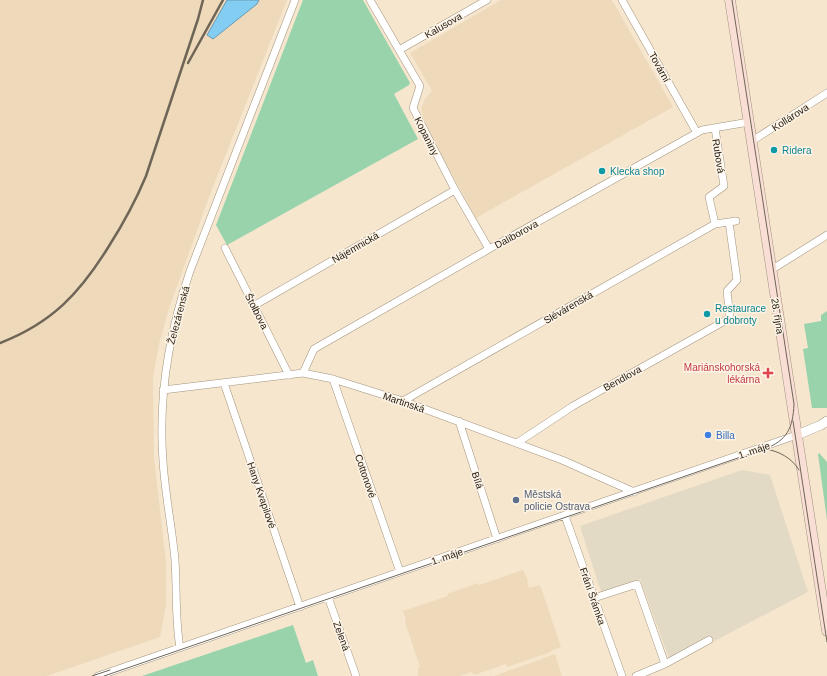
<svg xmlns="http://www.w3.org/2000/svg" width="827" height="676" font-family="Arial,sans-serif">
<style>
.commercial{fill:#e3dac5}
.built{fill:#eedabb}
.green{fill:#98d3ac}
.water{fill:#83cdf3;stroke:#6799b1}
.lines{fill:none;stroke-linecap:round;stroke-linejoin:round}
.minor-casing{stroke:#a2937d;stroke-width:8}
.tertiary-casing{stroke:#a2937d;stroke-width:10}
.secondary-casing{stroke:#a2937d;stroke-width:11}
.minor{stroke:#fff;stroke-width:7}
.tertiary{stroke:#fff;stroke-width:9}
.secondary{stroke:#f9ded6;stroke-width:10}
.tram{stroke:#6f6557;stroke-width:1}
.rail{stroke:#6f6557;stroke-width:2.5}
.culture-dot{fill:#0f9aa8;stroke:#fef4e6;stroke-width:1.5}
.health-dot{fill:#e0444e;stroke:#fef4e6;stroke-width:1.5}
.shop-dot{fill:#3f7fe0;stroke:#fef4e6;stroke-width:1.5}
.service-dot{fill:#5c6f8a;stroke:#fef4e6;stroke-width:1.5}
.labels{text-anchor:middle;stroke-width:3;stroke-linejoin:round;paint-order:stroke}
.street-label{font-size:10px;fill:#262017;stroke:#fef4e6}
.culture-label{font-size:10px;fill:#0d838f;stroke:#fef4e6;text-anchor:start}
.health-label{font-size:10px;fill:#be3a42;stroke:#fef4e6;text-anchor:end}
.shop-label{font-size:10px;fill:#366cbe;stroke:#fef4e6;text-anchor:start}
.service-label{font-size:10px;fill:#4e5e75;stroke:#fef4e6;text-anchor:start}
</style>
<rect width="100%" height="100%" fill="#f6e6ce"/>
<path class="commercial" d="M742,470L770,475L808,592L671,664L640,579L601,592L580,526Z"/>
<path class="built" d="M0,0H287L209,197L170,306L160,340L153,377L154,457L166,562V605L160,637L47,676H0Z
M501,0H612L673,107L476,218L425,125L421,108L425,99L432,91L410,53Z
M523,570L528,580L527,581L529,588L540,585L561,647L551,651V652L507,667L506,664L474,675L472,672L460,676H418V674L419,673L418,668L420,667L405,622L406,619L403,611L448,596L447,594L478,583L479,585Z
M555,654L562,676H494L539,660Z"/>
<path class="green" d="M303,0H363L410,83L409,85L394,94L418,139L227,245L216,225Z
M827,311V408H812L803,349L808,348L804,324L821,321V315Z
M819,453L827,462V520L818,454Z
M293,625L306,663L313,660L318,676H142Z"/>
<path class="water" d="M227,0H259L257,4L213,39L207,35Z"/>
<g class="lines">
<g class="minor-casing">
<path id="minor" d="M370,0L420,86L413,108L455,190L489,249
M622,0L697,133
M399,50L487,0
M715,128L724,186L709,197L715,224
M752,141L827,93
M225,248L289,375
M771,270L827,235
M255,305L455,190
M303,373L314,349L489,249L702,130L749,122
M333,379L400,572
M224,383L300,607
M163,390L303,373L333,379L403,401L562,460L634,492
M403,401L715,224L736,221
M459,421L497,539
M517,443L573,406L730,318L727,291L737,280L729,222
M565,516L622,676
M328,597L356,676
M594,598L637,584L665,664
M180,648C175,619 177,590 175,560C172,527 165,494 163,461C158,396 169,333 190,271L295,0
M98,676L797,435
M636,676L665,664L709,640"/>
</g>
<g class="tertiary-casing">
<path id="tertiary" d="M797,435L821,425L827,421"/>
</g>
<g class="secondary-casing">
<path id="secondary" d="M730,0L827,631"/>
</g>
<use href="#minor" class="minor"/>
<use href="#tertiary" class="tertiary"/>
<use href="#secondary" class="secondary"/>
<path class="tram" d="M793,421L827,642
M765,449C779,451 792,458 799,470
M92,676L110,670
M104,676L764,449C787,441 793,428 794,404L732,0"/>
<path class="rail" d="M188,63L223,0
M0,343C52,323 80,293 109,246C123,224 136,200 146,176L198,19L203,0"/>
</g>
<g class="culture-dot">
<circle cx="774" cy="150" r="4"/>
<circle cx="602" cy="171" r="4"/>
<circle cx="707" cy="314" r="4"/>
</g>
<path class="health-dot" d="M766 367h4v4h4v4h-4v4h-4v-4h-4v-4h4z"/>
<circle class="shop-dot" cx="708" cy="435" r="4"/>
<circle class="service-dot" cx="516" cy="500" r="4"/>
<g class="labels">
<g class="street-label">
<text transform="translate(443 25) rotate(-30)" y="4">Kalusova</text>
<text transform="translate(660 67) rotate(61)" y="4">Tovární</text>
<text transform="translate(790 117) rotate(-33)" y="4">Kollárova</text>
<text transform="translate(427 136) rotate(63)" y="4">Kopaniny</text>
<text transform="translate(719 156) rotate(81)" y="4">Rubová</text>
<text transform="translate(516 234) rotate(-29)" y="4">Daliborova</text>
<text transform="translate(355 247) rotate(-30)" y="4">Nájemnická</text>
<text transform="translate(568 307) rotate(-30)" y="4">Slévárenská</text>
<text transform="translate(257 311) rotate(63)" y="4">Štolbova</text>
<text transform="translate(178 315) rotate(-75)" y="4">Železárenská</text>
<text transform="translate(778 316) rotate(81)" y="4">28. října</text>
<text transform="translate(622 378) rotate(-29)" y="4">Bendlova</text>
<text transform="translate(404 402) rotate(19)" y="4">Martinská</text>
<text transform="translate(754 450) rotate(-19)" y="4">1. máje</text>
<text transform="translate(366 476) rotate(71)" y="4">Cottonové</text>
<text transform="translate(478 480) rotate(72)" y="4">Bílá</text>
<text transform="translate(262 495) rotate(71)" y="4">Hany Kvapilové</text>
<text transform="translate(447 556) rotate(-19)" y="4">1. máje</text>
<text transform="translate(593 596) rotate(71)" y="4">Fráni Šrámka</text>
<text transform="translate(342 636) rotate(70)" y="4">Zelená</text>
</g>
<g class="culture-label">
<text x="782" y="154">Ridera</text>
<text x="610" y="175">Klecka shop</text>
<text x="715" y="312">Restaurace<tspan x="715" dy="12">u dobroty</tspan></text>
</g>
<g class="health-label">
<text x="760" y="371">Mariánskohorská<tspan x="760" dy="12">lékárna</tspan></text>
</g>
<g class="shop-label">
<text x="716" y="439">Billa</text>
</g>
<g class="service-label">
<text x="524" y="498">Městská<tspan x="524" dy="12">policie Ostrava</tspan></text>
</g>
</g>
</svg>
